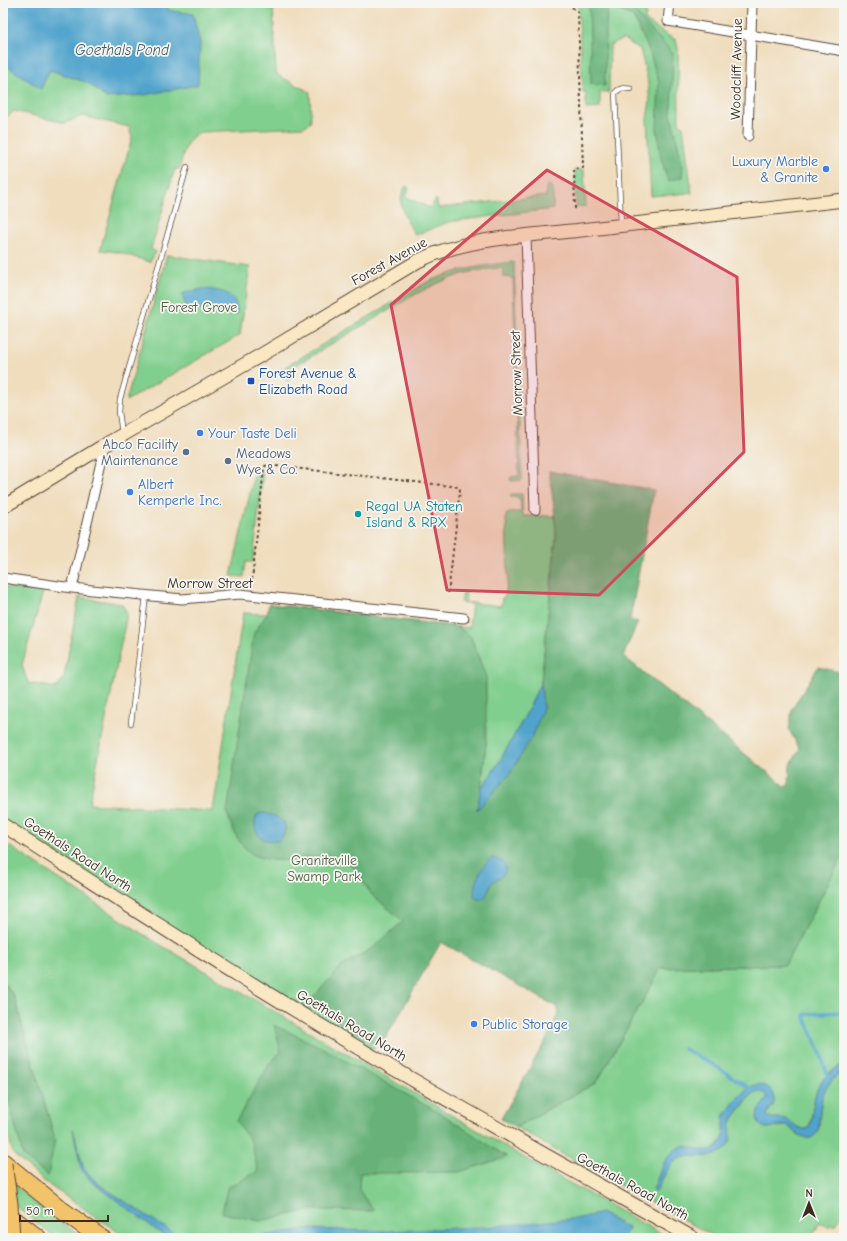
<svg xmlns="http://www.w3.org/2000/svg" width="847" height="1241" font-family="'Comic Neue',sans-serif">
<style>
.green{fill:#81cf8e;stroke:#5e7c56}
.forest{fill:#68b279;stroke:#526e4c;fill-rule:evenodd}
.water{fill:#50a3cc;stroke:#466675}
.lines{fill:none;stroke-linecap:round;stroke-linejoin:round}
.stream{stroke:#50a3cc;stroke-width:3.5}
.service-casing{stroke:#564536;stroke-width:6}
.minor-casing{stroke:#564536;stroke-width:11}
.secondary-casing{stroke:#564536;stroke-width:15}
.motorway-casing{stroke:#564536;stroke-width:19}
.path{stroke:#564536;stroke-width:2;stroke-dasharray:3 3;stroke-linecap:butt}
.service{stroke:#fff;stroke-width:4.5}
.minor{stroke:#fff;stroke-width:9}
.secondary{stroke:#fae7c3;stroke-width:13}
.motorway{stroke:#f2c36a;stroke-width:17}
.motorway-bridge-casing{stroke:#564536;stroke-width:19;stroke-linecap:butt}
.motorway-bridge{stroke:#f2c36a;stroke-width:17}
.marked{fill:#d1495b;fill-opacity:0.2;stroke:#d1495b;stroke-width:3;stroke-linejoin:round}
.shop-dot{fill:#3f7fe0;stroke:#f6f6f2;stroke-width:1.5}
.transit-dot{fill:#1a4fb4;stroke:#f6f6f2;stroke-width:1.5}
.service-dot{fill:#5c6f8a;stroke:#f6f6f2;stroke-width:1.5}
.culture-dot{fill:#0f9aa8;stroke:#f6f6f2;stroke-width:1.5}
.labels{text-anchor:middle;stroke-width:3.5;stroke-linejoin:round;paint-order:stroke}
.street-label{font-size:14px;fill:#3b2a1e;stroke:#f6f6f2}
.shop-label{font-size:14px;fill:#366cbe;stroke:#f6f6f2;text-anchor:start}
.park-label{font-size:14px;fill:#505c40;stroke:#f6f6f2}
.transit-label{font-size:14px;fill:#164399;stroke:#f6f6f2;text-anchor:start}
.service-label{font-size:14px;fill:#4e5e75;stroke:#f6f6f2;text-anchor:end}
.culture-label{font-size:14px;fill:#0d838f;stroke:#f6f6f2;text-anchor:start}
.water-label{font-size:15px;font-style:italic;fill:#435a64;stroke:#f6f6f2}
</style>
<rect width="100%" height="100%" fill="#f6f6f2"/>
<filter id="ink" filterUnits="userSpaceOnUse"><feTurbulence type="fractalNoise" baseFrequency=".025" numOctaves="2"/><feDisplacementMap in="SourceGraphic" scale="8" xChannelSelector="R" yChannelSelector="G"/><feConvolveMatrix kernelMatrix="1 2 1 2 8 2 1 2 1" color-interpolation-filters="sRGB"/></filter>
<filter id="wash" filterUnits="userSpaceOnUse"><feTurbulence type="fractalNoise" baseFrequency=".012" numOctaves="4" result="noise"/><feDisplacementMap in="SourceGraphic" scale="16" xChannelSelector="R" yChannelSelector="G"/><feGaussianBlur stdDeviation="0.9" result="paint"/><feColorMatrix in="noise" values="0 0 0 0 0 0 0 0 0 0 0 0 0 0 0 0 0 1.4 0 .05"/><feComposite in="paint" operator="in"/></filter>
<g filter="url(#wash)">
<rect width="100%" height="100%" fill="#f0ddbd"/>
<path class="green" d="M3,3H273L276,72L279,76L310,92L311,118L310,123L303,127L202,132C185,137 184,154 179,169H175L151,249L156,252L150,262L118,252L100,250L132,138L129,127L82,116L65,123L14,111L3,120Z
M578,3H648L645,20L665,34L676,40L678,48L679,123L683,126L692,193L651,196L647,119L650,101L647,77L640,49L623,39L610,45L609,92H600V108L586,109V92H583Z
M575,170H584L586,206L576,207Z
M548,185L552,187L553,189V209L462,220L449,222L415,235C407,221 394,202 406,186L409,188L406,197L430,208L436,199L437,200L438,208L546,196V187Z
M167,255L250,267L240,335L126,401Z
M514,262L522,480L511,481L510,479L511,477L519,476L513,278L503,277V268C452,269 416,294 374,319C344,336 315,354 285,372L289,379V381H287L280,370L427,282C455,270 483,265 514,262Z
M255,471L263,473L253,562H246L244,577L231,576Z
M522,494L523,516H555L556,539L541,682L525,716L498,764L481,789L486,743L381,1046L376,1044L372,1050L215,954L3,819V587L43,592L22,665L28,683L56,688L64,677L79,597L122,604L127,614L89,804L213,811L243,613L267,614L269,604L469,628L472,604L461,603L463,592L466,593L465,602L501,606L502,598L505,596L508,579L506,515L511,512H521L520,498L511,497L510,496L512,494Z
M3,842L149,938L535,1164L669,1238H127L46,1183L13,1154L3,1110Z
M844,853V1064C811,1080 817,1096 809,1127C801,1134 791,1120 781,1118C775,1117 772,1121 767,1115V1113L773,1106L774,1094L748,1088L725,1115C723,1121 725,1127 724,1134C723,1143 713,1151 704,1151C698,1151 691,1147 685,1146L655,1184L653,1190L656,1192C660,1184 664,1175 669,1167C679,1153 703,1155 718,1153L733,1118L753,1093L759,1091L764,1093L767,1096L766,1100L757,1113L776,1127L788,1126L799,1135L806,1138H811L816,1134L819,1127L821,1098L825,1088L835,1076L844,1071V1214L843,1213L835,1226L831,1223L829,1227L820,1222L811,1238H717L564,1155L516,1127L597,1082L661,968L785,965Z
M3,1176L52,1216L84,1238H56L3,1196Z"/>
<path class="forest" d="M589,3H635L634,11L673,53L671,114L683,167L682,177L668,181L661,158L657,128L659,82L648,48L633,16L608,7L606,25L605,86L591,84Z
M549,471L654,490L630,620L638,622L623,656L785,786L789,784L790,765L800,749L789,730L792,709L818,667L844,673V853L785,965L661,968L597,1082L516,1127L501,1119L554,1026V1023L559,1013L557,1007L441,942L381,1046L376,1044L308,1003L341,967L377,945L403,921L372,895L352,865C341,863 329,858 319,857C309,856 298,860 288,860C250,863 237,846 227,812L254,633L267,614L269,604L458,627L471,637L486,677V743L481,789L477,809L543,708L541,682L556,538L555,516ZM258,814L284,822L285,829L284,835L255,824L256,817ZM479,876L492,882L488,892L478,899L475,897C473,891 475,882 479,876Z
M3,981L14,996L55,1139L48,1176L23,1156L3,1079Z
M274,1025L321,1047L445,1116L507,1157L459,1172L401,1173H360L359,1190L374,1211L311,1210L260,1221L222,1213L227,1188L258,1171L251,1142L236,1121L270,1063L281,1052Z"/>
<path class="water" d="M3,3H166L168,10L193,14L200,43L198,85L144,95L106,98L88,83L50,70L41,89L7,66L3,65Z
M202,289C219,290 239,292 237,314H221L210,307L198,310L186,307L182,295L184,293Z
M541,682L543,708L535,731L510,774L477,810L481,789L498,764L525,716Z
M264,813C280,817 293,823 279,841C274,841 268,841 263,839C254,834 253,821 258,814Z
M492,858C503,860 511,867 501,877C498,879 495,880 493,882C486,887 490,904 475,898C471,887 483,862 492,858Z
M844,1064V1071C822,1086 822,1095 819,1120C819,1124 819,1131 816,1134C807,1146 795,1129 787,1126C777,1123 765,1134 759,1123C752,1111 766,1106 767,1096C763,1092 757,1090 753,1093C750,1095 731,1120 731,1123C729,1130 733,1137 729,1144C715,1165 693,1151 678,1159C667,1166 662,1181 656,1192L653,1190C659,1176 663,1156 678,1148C691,1141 712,1162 723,1139C726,1132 723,1123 725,1115C734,1102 751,1075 769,1088C773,1091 775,1096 774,1102C773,1107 768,1110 767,1115C772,1121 778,1116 785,1119C794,1122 798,1131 808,1129C812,1123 812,1115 813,1107C816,1085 824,1074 844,1064Z
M73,1129L84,1169L100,1185L181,1238H167L92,1182L81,1169Z
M601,1213L628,1228L624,1238H246L305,1229L387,1231L485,1227L580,1218Z"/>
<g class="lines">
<path class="stream" d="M684,1049L717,1067L751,1089
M828,1078L821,1054L805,1018V1014L844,1012"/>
</g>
</g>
<g filter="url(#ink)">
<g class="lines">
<g class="service-casing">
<path id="service" d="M621,224L615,93C620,87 624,88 631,89
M122,433L119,412L120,399L187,167
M131,723L146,596"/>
</g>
<g class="minor-casing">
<path id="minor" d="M670,3L668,21L844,51
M748,136L752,3
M526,236L535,510
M3,578L72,588L182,599L240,594L464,618
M72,588L105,445"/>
</g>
<g class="secondary-casing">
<path id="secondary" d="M3,507L105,445L263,354L418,261C466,237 528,236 581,230C669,220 756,210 844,200
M3,825C81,875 159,926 238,975C387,1068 540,1152 693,1238"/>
</g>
<g class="motorway-casing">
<path id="motorway" d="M3,1162L63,1211L101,1238
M3,1211L38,1238"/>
</g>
<path class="path" d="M572,7L578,12L583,168L574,169L575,209
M252,580L264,468L265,466L268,465L459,487L460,490L448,595"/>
<use href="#service" class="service"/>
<use href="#minor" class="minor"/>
<use href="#secondary" class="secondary"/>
<use href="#motorway" class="motorway"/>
<g class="motorway-bridge-casing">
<path id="motorway-bridge" d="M3,1164L9,1204L11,1238"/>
</g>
<use href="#motorway-bridge" class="motorway-bridge"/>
</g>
</g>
<path class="marked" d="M547,170L737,277L744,452L599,595L447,590L391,305Z"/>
<g class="shop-dot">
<circle cx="826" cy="169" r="4"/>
<circle cx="200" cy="433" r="4"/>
<circle cx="130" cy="492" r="4"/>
<circle cx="474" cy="1024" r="4"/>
</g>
<rect class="transit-dot" x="247" y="377" width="8" height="8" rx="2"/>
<g class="service-dot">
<circle cx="186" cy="452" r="4"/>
<circle cx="228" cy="461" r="4"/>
</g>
<circle class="culture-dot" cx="358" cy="514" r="4"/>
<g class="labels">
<g class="street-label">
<text transform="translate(736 69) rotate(-89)" y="5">Woodcliff Avenue</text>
<text transform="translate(389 261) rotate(-29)" y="5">Forest Avenue</text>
<text transform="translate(516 373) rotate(-92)" y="5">Morrow Street</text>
<text x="210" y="588">Morrow Street</text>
<text transform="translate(78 854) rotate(33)" y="5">Goethals Road North</text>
<text transform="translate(352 1025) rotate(31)" y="5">Goethals Road North</text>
<text transform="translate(633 1186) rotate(29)" y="5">Goethals Road North</text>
</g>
<g class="shop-label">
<text x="818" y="166" text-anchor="end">Luxury Marble<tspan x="818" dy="16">&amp; Granite</tspan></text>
<text x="208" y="438">Your Taste Deli</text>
<text x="138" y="489">Albert<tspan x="138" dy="16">Kemperle Inc.</tspan></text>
<text x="482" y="1029">Public Storage</text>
</g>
<g class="park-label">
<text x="199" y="312">Forest Grove</text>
<text x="324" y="865">Graniteville<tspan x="324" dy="16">Swamp Park</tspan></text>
</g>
<g class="transit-label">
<text x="259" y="378">Forest Avenue &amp;<tspan x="259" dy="16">Elizabeth Road</tspan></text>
</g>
<g class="service-label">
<text x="178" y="449">Abco Facility<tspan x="178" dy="16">Maintenance</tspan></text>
<text x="236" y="458" text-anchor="start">Meadows<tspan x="236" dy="16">Wye &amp; Co.</tspan></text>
</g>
<g class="culture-label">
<text x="366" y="511">Regal UA Staten<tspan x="366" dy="16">Island &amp; RPX</tspan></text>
</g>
<g class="water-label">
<text x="122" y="55">Goethals Pond</text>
</g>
</g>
<rect width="847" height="1241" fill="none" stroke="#f6f6f2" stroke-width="16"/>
<g transform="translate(809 1203)" stroke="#f6f6f2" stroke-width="3" paint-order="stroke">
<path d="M0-3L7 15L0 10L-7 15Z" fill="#3b2a1e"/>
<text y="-6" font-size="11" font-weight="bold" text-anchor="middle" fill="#3b2a1e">N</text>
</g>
<path d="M20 1215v6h88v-6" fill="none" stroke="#3b2a1e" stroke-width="2"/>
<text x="26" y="1215" font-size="12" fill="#3b2a1e" stroke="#f6f6f2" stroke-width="3" paint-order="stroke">50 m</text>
</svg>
